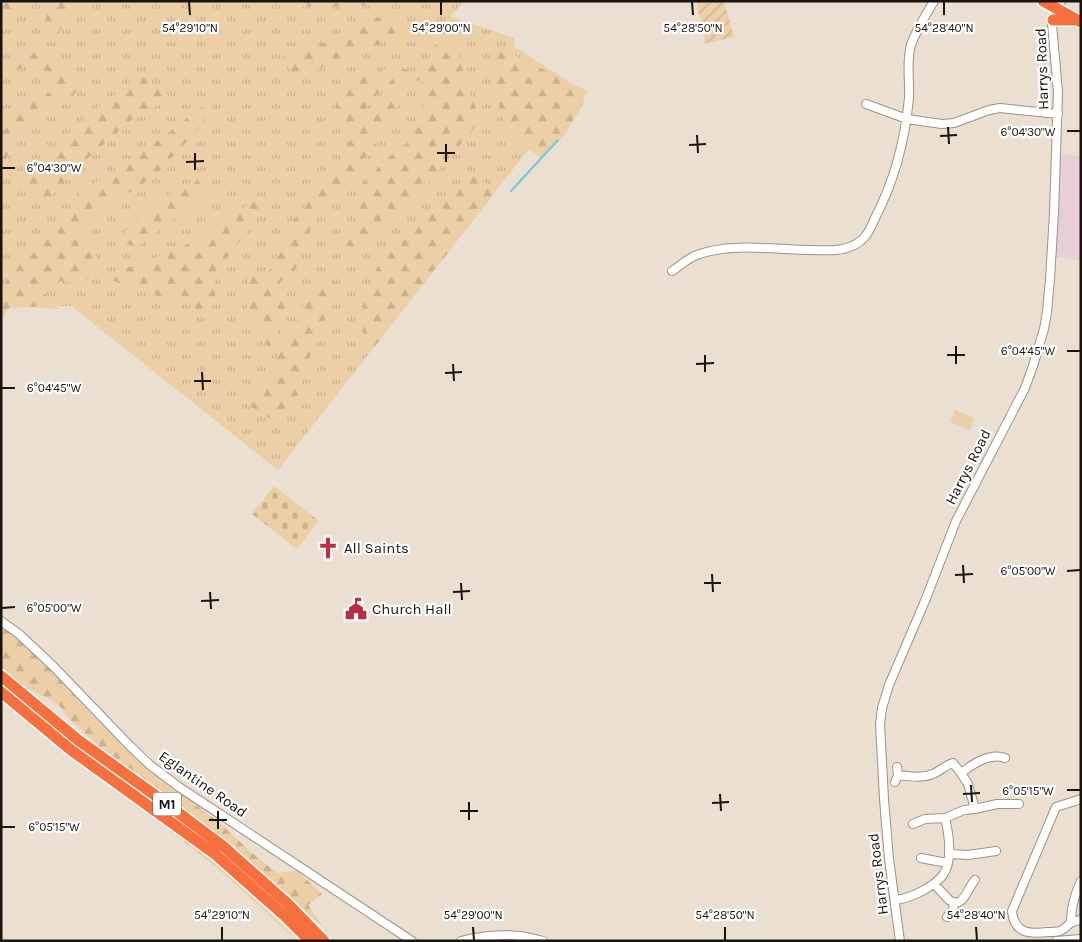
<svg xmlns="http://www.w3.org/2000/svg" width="1082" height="942" font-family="Karla,sans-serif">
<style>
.commercial{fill:#e7cfda}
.grass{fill:url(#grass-tufts)}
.forest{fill:url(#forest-firs)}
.cemetery{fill:url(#cemetery-stones)}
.park{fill:#eccea7}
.garden{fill:url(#garden-furrows)}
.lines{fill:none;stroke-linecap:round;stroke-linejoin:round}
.stream{stroke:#71ccd9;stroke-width:2}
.minor-casing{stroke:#9d9285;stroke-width:10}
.highway-casing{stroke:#fff;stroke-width:14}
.minor{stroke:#fff;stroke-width:8}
.highway{stroke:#f5703e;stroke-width:11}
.ticks{fill:none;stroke:#18140f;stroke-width:2}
.labels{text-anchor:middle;stroke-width:4.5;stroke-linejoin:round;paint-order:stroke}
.shield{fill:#fff;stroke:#5d5a57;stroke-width:1}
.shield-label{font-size:14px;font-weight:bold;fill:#18140f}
.street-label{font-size:15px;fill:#18140f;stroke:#fff}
.poi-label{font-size:15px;fill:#18140f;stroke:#fff;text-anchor:start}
.ticks-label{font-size:12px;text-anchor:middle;fill:#18140f;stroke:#fff;stroke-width:4.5;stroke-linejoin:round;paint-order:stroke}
</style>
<defs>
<pattern id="grass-tufts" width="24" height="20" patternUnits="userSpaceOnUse" patternTransform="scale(1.25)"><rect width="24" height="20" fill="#eccea7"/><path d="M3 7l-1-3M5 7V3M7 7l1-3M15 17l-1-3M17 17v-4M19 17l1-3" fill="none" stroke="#cab08f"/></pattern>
<pattern id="forest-firs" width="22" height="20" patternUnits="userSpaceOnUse" patternTransform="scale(1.25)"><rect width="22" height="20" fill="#eccea7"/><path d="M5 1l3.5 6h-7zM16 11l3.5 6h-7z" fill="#cab08f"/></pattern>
<pattern id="cemetery-stones" width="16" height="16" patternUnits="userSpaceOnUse" patternTransform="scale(1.25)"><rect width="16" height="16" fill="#eccea7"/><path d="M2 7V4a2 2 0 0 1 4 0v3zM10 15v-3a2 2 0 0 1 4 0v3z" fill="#cab08f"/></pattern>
<pattern id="garden-furrows" width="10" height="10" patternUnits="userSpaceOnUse" patternTransform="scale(1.25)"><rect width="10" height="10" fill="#eccea7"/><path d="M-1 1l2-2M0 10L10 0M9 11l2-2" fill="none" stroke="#cab08f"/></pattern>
</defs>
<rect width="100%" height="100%" fill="#eadfd0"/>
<path class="commercial" d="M1063,153L1081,157V261L1055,256L1058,163Z"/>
<path class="grass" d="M1,1H465L450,16L514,38L515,47L577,87L278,470L71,306L1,308Z"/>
<path class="forest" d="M1,1H16L19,9L1,30Z
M52,1H78L55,39L41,32Z
M297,1H394L380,5L296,7Z
M393,15L406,30L391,37L355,57L335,62L295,78L283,57L295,50H309L317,43H330L347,36L357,21Z
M446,19L480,121L398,220L352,248L341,242V236L355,227L358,188L392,154L409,142L425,102L421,78L395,95L399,105L370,137L376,145L346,178L317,214L303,245L296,269L282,280L271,294L286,302L283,322L268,351L260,322L246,318L248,279L253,273L269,271L298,214L328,176L363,119L401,67L421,77Z
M27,42L47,48L55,64L63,68L64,75L81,78L74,95L52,107L38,114L25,129L1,166V134L18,117L29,100H40L55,88L46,71L28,66L15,70L11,61Z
M494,45L587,91L582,105L564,136L541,158L511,135L502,116L495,91Z
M400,64L363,113L346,130C336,112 334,105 339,85Z
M140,74L171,98L131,120L80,165L43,204L20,190L55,146L90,114Z
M222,92L198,129L158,173L134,190L109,203L88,221L83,239L101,262L82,286L61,281L50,288L28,283L22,289L42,290L58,309L11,305L1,321V288L60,215L76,204L82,188L102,180L132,160Z
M470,173L497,190L375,346L349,351L363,340V298L384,253L411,235Z
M197,179L208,194L137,247L116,241L151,205Z
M257,199L266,206L213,277L216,292L206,320L191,303L172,301L102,277L181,248Z
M321,280L341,284L318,330L298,394L282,426L245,403L253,387L261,390L298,320L308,292Z
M1,624L50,667L83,705L136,759L188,798L223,826L252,853L277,873L297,871L322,894L308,905L323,927L243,856L188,811L103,750L69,719L59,705L18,683L1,667Z
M164,824L200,850L222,868L299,941H298L215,866L163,825Z"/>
<path class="cemetery" d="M274,486L319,521L297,549L252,514Z"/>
<path class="park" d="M955,410L975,418L970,430L950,422Z"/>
<path class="garden" d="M698,1H724L734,37L703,44L705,35L697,7Z"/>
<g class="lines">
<path class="stream" d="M511,191L558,140"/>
<g class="minor-casing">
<path id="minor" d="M866,104L907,119L942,124L954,123L989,110L1000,108L1058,114
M672,271C680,266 688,258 697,255C731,242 775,250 811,250C824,250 839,252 852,246C865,241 870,230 875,218C895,180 905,140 909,98C910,81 906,62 911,45C916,30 926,15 934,1
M1,621L19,634L53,666L130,746L150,765L179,787L412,941
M898,775C910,776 923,779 935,773C941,770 946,765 953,763L961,773
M895,782L898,775L897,767
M1081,799L1056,807L1012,911C1014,934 1030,934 1048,932C1051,932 1057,932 1060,931C1070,926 1066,922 1081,920
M975,809L997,804H1019
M913,824L925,819L945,818
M949,854L968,855L996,851
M921,858L947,863
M934,884L949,900C964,910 967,888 975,880
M895,900C905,899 915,895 924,890C931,886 938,882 943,875C953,861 949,834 945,818L964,810L975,809L968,784L961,773C973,764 990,752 1005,758
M947,917L953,910L954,903
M1071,921C1071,906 1075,894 1081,881
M461,941C480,936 500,934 520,936C527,937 535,939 543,941
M900,941L889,859L884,799L880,724L882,708L889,685L925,601L956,521L1025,388L1033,366L1044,329L1047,312L1050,279L1054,213L1058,92L1052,24L1055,13L1061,1
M1056,941L1081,939"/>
</g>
<g class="highway-casing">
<path id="highway" d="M1043,1L1081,22
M1053,20H1076
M1,676L78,740L152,793L224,847L288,904L324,941
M1,692L71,750L215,854L286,917L310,941"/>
</g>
<use href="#minor" class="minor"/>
<use href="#highway" class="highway"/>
</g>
<path class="ticks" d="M189,2L190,15M441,2V15M692,2L693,15M944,2V15M948,127L949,144M1067,131H1080M697,135L698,153M940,136L957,135M446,144V162M689,145L706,144M195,153V170M437,153H455M186,162L204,161M2,168H15M956,346V364M1067,351H1080M705,355V372M947,355H965M453,364L454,381M696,364L714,363M202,372L203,390M445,373L462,372M194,381H211M2,388H15M963,565L964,583M1067,571L1080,570M712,574L713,592M955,575L973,574M461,583L462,600M704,583H721M210,592L211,609M453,592L470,591M201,601L219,600M2,608L15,607M971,785L972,802M1067,790H1080M720,794L721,811M963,794L980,793M469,802V820M712,803L729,802M218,811V829M460,811H478M209,820H227M2,827H15M222,927V940M473,927L474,940M725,927V940M976,927L977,940"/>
<defs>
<g id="church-bare" transform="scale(1.725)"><path d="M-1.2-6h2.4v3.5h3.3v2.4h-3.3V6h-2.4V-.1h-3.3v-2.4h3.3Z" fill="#bc2c42" stroke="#fff" stroke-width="2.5" paint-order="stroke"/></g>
<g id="civic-bare" transform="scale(1.725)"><path d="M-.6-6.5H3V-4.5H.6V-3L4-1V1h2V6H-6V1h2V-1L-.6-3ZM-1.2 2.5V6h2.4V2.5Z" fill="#bc2c42" stroke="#fff" stroke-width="2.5" paint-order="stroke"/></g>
</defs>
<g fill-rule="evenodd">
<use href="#church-bare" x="328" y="548"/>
<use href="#civic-bare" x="356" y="609"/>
</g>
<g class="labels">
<rect class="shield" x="153" y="792.5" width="28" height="23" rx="4"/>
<g class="shield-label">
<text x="167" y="809">M1</text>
</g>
<g class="street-label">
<text transform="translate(1042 69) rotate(-92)" y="5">Harrys Road</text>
<text transform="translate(968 467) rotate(-63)" y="5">Harrys Road</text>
<text transform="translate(203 784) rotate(35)" y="5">Eglantine Road</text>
<text transform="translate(878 874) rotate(-97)" y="5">Harrys Road</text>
</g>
<g class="poi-label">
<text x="344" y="553">All Saints</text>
<text x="372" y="614">Church Hall</text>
</g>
</g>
<g class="ticks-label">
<text x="190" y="32">54°29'10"N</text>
<text x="441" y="32">54°29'00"N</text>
<text x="693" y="32">54°28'50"N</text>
<text x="944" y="32">54°28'40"N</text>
<text x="1028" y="136">6°04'30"W</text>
<text x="54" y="172">6°04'30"W</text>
<text x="1028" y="355">6°04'45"W</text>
<text x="54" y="392">6°04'45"W</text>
<text x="1028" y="575">6°05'00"W</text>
<text x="54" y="612">6°05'00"W</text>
<text x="1028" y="795">6°05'15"W</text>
<text x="54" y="831">6°05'15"W</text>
<text x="222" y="919">54°29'10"N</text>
<text x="473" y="919">54°29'00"N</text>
<text x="725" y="919">54°28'50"N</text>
<text x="976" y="919">54°28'40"N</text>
</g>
<rect width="1082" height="942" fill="none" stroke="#18140f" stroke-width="5"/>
</svg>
